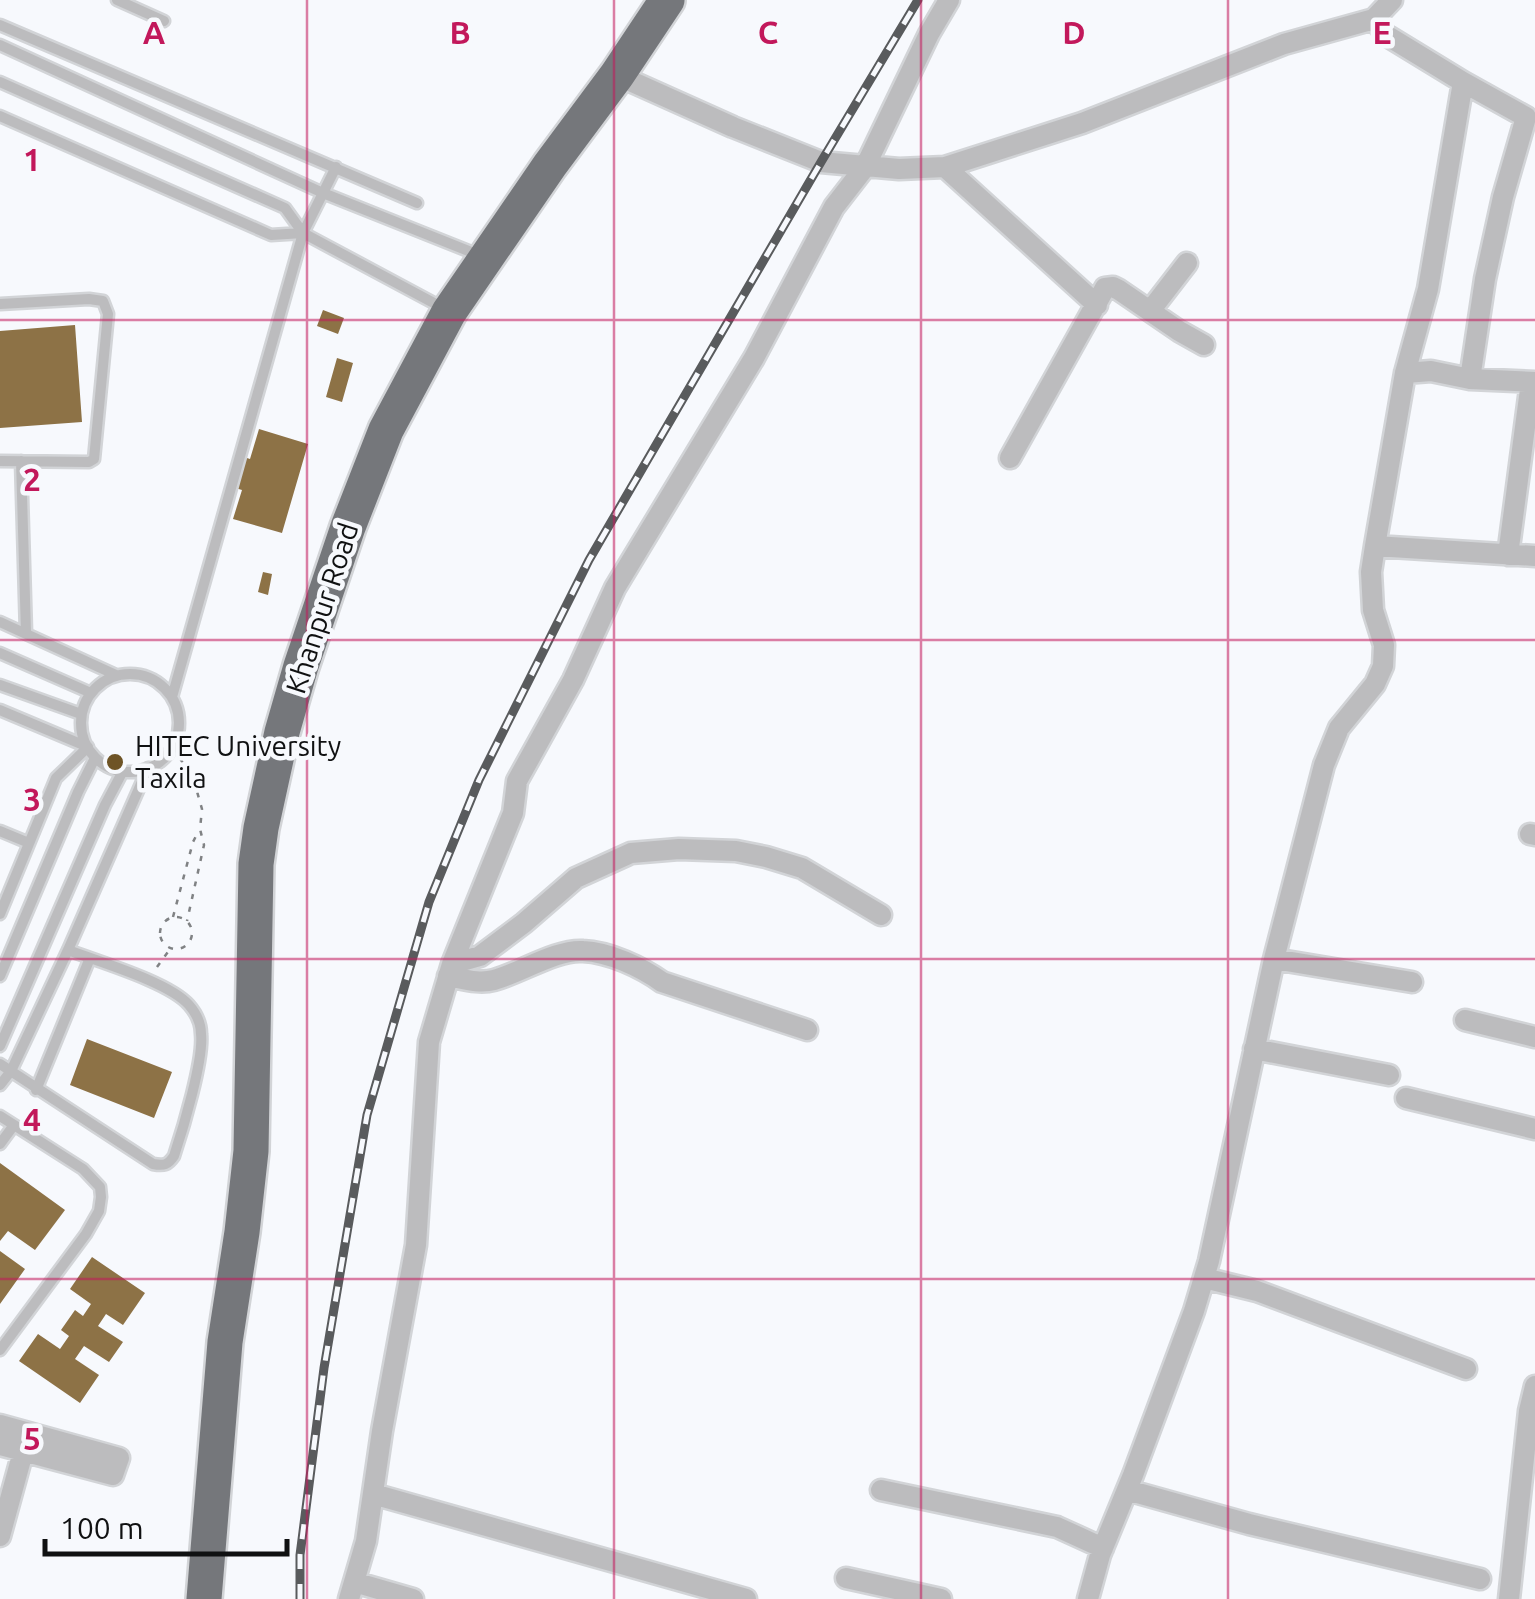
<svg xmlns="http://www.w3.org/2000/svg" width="1535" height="1599" font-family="Ubuntu,sans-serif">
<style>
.building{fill:#8d7246}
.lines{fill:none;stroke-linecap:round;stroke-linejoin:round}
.lane-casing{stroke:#d2d4d7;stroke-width:15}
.street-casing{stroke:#d2d4d7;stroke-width:25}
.highway-casing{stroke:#d2d4d7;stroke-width:40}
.path{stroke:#808284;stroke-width:2.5;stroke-dasharray:5 8;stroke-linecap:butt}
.lane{stroke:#bcbcbe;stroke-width:10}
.street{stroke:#bcbcbe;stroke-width:20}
.highway{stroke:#75777b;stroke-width:35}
.rail-casing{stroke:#595b5d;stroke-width:9}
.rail{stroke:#f7f9fd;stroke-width:5;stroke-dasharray:15;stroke-linecap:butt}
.grid{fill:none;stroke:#c2185b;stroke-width:2.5;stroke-opacity:0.55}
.poi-dot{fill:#6e5426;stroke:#f7f9fd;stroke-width:4}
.labels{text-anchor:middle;stroke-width:9;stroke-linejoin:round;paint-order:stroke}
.street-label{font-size:28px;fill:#101112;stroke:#f7f9fd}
.poi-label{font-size:28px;fill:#101112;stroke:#f7f9fd;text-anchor:start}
.grid-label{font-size:32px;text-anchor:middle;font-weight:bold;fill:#c2185b;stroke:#f7f9fd;stroke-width:9;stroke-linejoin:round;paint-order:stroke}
</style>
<rect width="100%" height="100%" fill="#f7f9fd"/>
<path class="building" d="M323,310L344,318L338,334L317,326Z
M75,325L82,422L0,428V331Z
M337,358L353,363L342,402L326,397Z
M259,429L308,444L282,533L233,519L242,490L232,487L241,456L250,459Z
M263,572L272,574L268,595L258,592Z
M87,1039L172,1072L154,1118L70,1085Z
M0,1163L65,1210L35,1250L8,1231L0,1241Z
M0,1251L25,1269L0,1304Z
M92,1257L145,1293L123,1325L106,1314L98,1326L123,1342L109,1362L84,1346L75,1359L99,1375L80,1403L19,1361L38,1334L60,1349L69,1336L61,1330L75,1310L83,1316L91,1304L70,1289Z"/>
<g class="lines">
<g class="lane-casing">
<path id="lane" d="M117,0L164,21
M0,25L417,203
M0,45L323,193L481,256
M0,82L285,208L303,233L445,309
M0,116L271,235L303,233
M0,304L89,299L103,301L108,314L94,459L89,462L0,461
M21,461L26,633
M0,622L116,675
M0,653L91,693
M81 723a49 49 0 1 1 98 0a49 49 0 1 1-98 0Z
M0,685L81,714
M172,697L303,233L336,167
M0,710L88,747L56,778L0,914
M0,831L29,843
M0,976L78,792L95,758
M0,1046L105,805L123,771
M0,1064L153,1164C164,1166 168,1165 174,1156C183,1129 204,1059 201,1034C201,1024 196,1013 189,1005C169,982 99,962 68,950
M0,1085L11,1071L68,950L148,768
M36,1090L90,958
M0,1116L83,1169L100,1187L101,1197L99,1211L86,1234L0,1350
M0,1144L14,1125"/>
</g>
<g class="street-casing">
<path id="street" d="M617,75L733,127L821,162L899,169L945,167L1082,123L1284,44L1374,19L1392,0
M1463,82L1526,117L1503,197L1485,279L1470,379
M945,167L1097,305
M1150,311L1187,263
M1405,373L1431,371L1470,379L1535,382
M1010,458L1105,288L1113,287L1119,290L1179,331L1204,345
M1375,546L1535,556
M1508,555L1531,382
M1530,834L1535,835
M1274,959L1412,982
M452,964L480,956L524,923L576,878L631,853L679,849L736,851L766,857L802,868L881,915
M448,976C464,979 479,984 494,980C520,973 557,949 583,951C609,952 641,967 662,982L807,1030
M1465,1020L1535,1037
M1254,1049L1389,1075
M1406,1098L1535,1129
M1204,1278L1257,1291L1466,1369
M0,1425L119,1458L113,1475L0,1445
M881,1490L1057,1527L1103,1548
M1127,1490L1249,1524L1480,1579
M373,1494L746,1599
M0,1536L26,1441
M846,1578L941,1599
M354,1582L413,1599
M349,1599L366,1541L382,1431L416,1245L429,1042L452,964L513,813L517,781L573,680L615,588L754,358L834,207L865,167L929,34L949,0
M1088,1599L1100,1555L1133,1475L1194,1311L1209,1261L1274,959L1324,765L1339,728L1375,684L1383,666L1384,645L1373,610L1371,572L1375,546L1405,373L1428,289L1463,82L1386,35L1374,19
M1509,1599L1529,1411L1535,1386"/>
</g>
<g class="highway-casing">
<path id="highway" d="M204,1599L225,1342L242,1232L251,1151L256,864L261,828L282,732L301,666L348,527L386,430L449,312L550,165L617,75L667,0"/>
</g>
<path class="path" d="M173,747L194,781L202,809L200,829L204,845L187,921
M160 933a16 16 0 1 1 32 0a16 16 0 1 1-32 0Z
M173,917L193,842L199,830
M157,967L170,949"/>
<use href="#lane" class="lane"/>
<use href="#street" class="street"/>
<use href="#highway" class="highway"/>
<g class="rail-casing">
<path id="rail" d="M300,1599V1555L324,1368L367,1115L429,902L479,780L589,560L821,162L918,0"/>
</g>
<use href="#rail" class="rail"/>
</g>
<path class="grid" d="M307,0V1599M614,0V1599M921,0V1599M1228,0V1599M0,320H1535M0,640H1535M0,959H1535M0,1279H1535"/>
<circle class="poi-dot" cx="115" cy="762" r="10"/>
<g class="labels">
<g class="street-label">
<text transform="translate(322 608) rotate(-72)" y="10">Khanpur Road</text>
</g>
<g class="poi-label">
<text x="135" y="756">HITEC University<tspan x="135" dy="32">Taxila</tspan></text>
</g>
</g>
<g class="grid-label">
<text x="154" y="44">A</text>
<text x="460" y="44">B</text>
<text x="768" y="44">C</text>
<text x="1074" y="44">D</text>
<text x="1382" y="44">E</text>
<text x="32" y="171">1</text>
<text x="32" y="491">2</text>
<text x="32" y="811">3</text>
<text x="32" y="1131">4</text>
<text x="32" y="1450">5</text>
</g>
<path d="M45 1539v15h242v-15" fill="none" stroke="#101112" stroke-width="5"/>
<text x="60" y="1539" font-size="30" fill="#101112" stroke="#f7f9fd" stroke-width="8" paint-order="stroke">100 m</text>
</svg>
